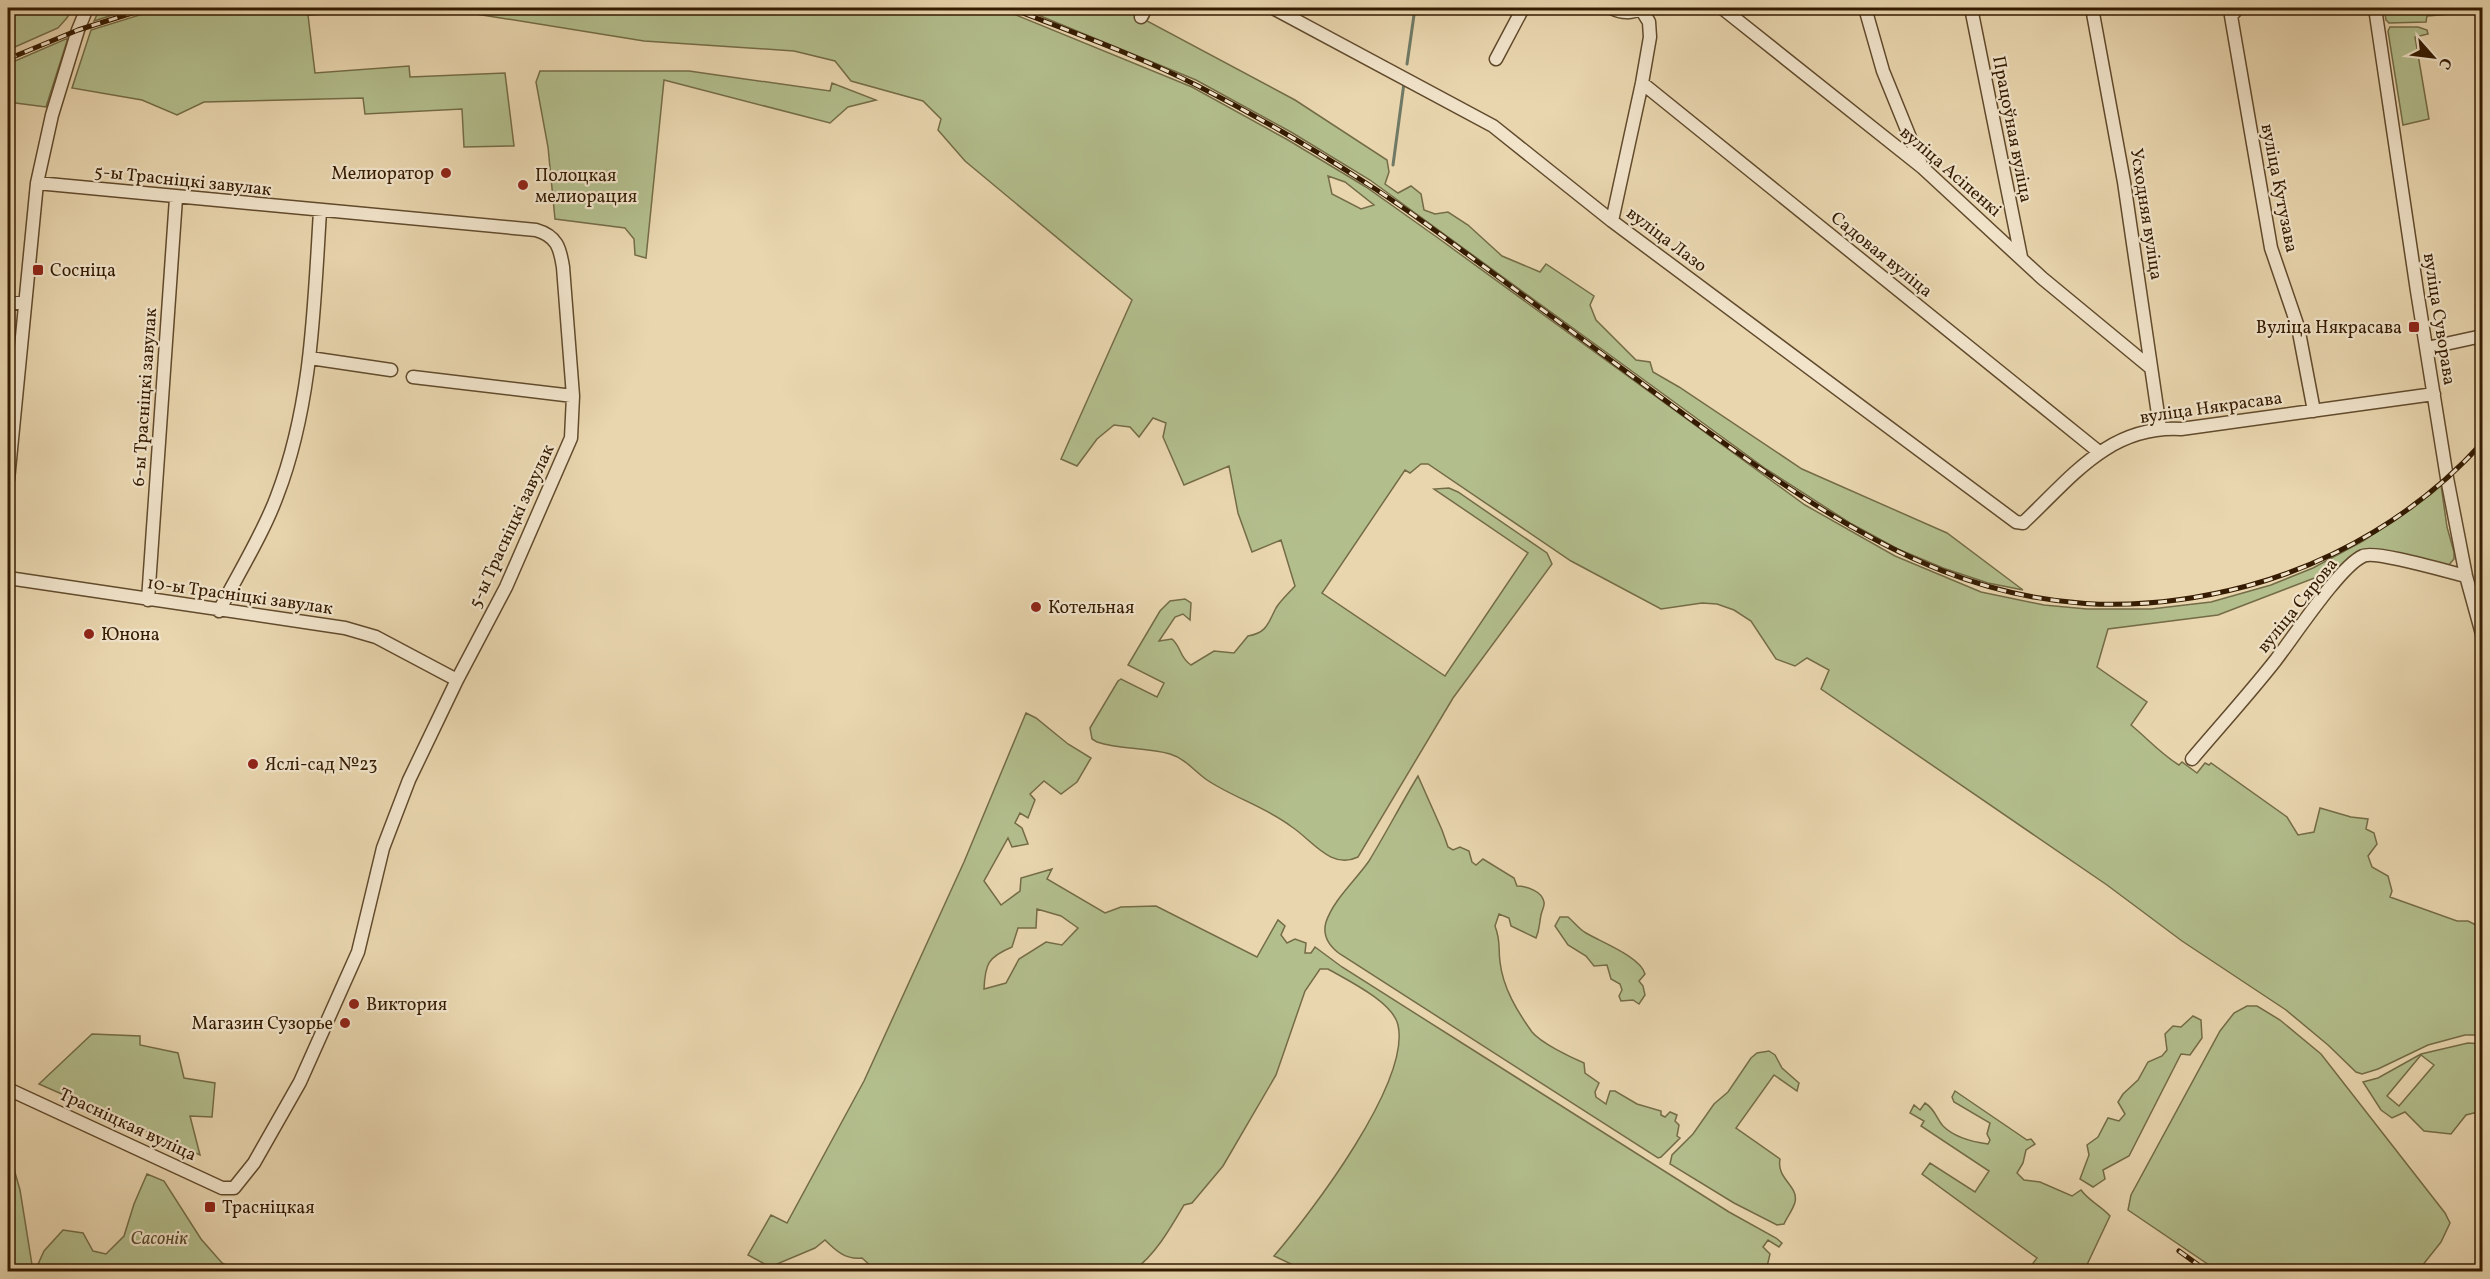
<svg xmlns="http://www.w3.org/2000/svg" width="2490" height="1279" font-family="Vollkorn,serif">
<style>
.green{fill:#b3be8d;stroke:#746c47;stroke-width:1.5;fill-rule:evenodd}
.lines{fill:none;stroke-linecap:round;stroke-linejoin:round}
.stream{stroke:#6f7a66;stroke-width:3}
.minor-casing{stroke:#614a2c;stroke-width:15}
.minor{stroke:#f1e4cb;stroke-width:12}
.rail-casing{stroke:#341b01;stroke-width:5}
.rail{stroke:#f1e4cb;stroke-width:3;stroke-dasharray:9;stroke-linecap:butt}
.poi-dot{fill:#8f2418;stroke:#f1e4cb;stroke-width:2}
.labels{text-anchor:middle;stroke-width:4.5;stroke-linejoin:round;paint-order:stroke}
.street-label{font-size:18px;fill:#341b01;stroke:#f1e4cb}
.poi-label{font-size:18px;fill:#341b01;stroke:#f1e4cb;text-anchor:start}
.park-label{font-size:18px;font-style:italic;fill:#5a4c2b;stroke:#f1e4cb}
</style>
<rect width="100%" height="100%" fill="#e9d6af"/>
<filter id="stains"><feTurbulence type="fractalNoise" baseFrequency=".00333" numOctaves="4"/><feColorMatrix values="0 0 0 0 .2 0 0 0 0 .09 0 0 0 0 .02 0 0 0 .5 -.17"/></filter>
<radialGradient id="worn" r=".72"><stop offset=".6" stop-color="#630" stop-opacity="0"/><stop offset="1" stop-color="#630" stop-opacity=".3"/></radialGradient>
<path class="green" d="M13,8H74L66,19L58,28L8,50V15Z
M100,8H135L94,21Z
M162,8H421L308,15L315,73L409,66L410,77L505,73L514,146L464,147L462,109L365,114L363,98L204,102L177,115L142,100L72,88L91,30Z
M469,8H999L1192,87L1288,140L1366,187L1438,238L1805,505L1895,556L1981,592L2044,605L2087,609H2151L2211,602L2271,585L2313,568L2363,541L2404,514L2441,485L2447,527L2454,552V559L2447,567L2360,551L2349,557L2329,581L2317,577L2218,615L2108,629L2097,667L2147,702L2131,725C2148,739 2161,754 2179,765L2182,762L2197,773L2205,763L2209,765L2211,763L2287,817L2298,835L2314,832L2320,808L2351,817L2368,819L2366,829L2374,833L2377,844L2368,856L2372,867L2388,876L2392,891L2390,897L2457,921H2468L2480,927L2482,950V1035H2465L2428,1045L2378,1069L2362,1074L2356,1072L2328,1045L2286,1010L2182,941L2107,885L1821,689L1829,670L1807,658L1795,666L1776,659L1751,621L1734,610L1717,604L1702,603L1661,609L1571,561L1428,464H1421L1410,473L1405,470L1322,593L1445,676L1528,553L1434,489L1449,488L1458,492L1547,553L1552,564L1453,698L1358,857C1331,870 1313,841 1292,827C1266,807 1234,798 1207,780C1194,771 1186,759 1170,754C1146,747 1120,750 1097,742L1092,739L1090,728L1118,681L1121,679L1157,697L1164,683L1128,665L1160,611L1170,601L1185,599L1191,603L1190,620L1183,614L1175,617L1159,641L1172,639C1182,648 1179,657 1191,665L1214,651L1234,653L1248,636C1267,633 1268,623 1276,608C1281,600 1289,593 1295,586L1281,540L1252,552L1238,513L1229,466L1184,485L1163,437L1166,423L1153,418L1139,437L1130,427L1114,425L1097,439L1077,466L1061,459L1132,300L965,161L938,130L941,119L923,101L851,81L835,61L794,51L644,41L470,13ZM1328,176L1345,182L1374,205L1361,209L1332,194Z
M1021,8H1133L1149,17L1147,21L1295,100L1387,160L1389,172L1385,184L1398,193L1411,186L1421,194L1424,210L1435,214L1448,212L1468,225L1502,256L1540,272L1546,264L1594,296L1590,305L1596,320L1636,360L1650,362L1653,372L1679,387L1802,469L1947,533L2023,590L1988,583L1943,568L1898,549L1850,523L1766,469L1370,180L1291,132L1196,80Z
M2384,8H2482V46L2476,12L2427,16L2426,22L2389,23L2386,20Z
M2390,27H2418L2427,30L2428,34L2415,37L2429,119L2403,125L2388,31Z
M68,38L46,107L8,102V64Z
M540,71H689L830,91L832,83L876,100L848,107L830,123L664,80L646,258L635,255L634,239L625,228L555,219L548,147L536,82Z
M1026,713L1036,718L1068,744L1091,758L1077,782L1061,794L1044,781L1030,794L1035,800L1028,818L1020,813L1015,823L1022,828L1028,844L1012,847L1008,838L984,881L1001,905L1020,891L1021,878L1052,869L1047,879L1105,913L1121,907L1156,906L1257,957L1278,920L1285,926L1281,935L1287,943L1295,939L1306,943L1305,953H1311L1315,947L1342,967L1462,1043L1729,1212L1776,1238L1782,1243L1779,1247L1768,1240L1763,1247L1770,1254L1766,1271L1308,1272L1274,1256C1311,1213 1411,1082 1398,1025C1393,1002 1347,980 1328,969H1320L1305,991L1276,1075L1223,1166L1192,1203L1184,1205C1170,1229 1155,1255 1133,1271H897L887,1266L873,1268L862,1258C846,1260 836,1251 825,1240L815,1248L770,1267L748,1255L771,1215L787,1223L864,1081L964,862ZM1037,909L1061,916L1078,928L1062,945L1046,942L1019,959L1006,983L984,989C985,964 988,957 1012,947L1018,928H1036Z
M1418,776L1442,830L1448,847L1453,850L1460,847L1469,851L1472,862L1476,865L1483,859L1514,878L1517,886C1526,886 1542,891 1544,902C1545,906 1542,910 1541,915C1539,924 1540,929 1536,938L1511,926L1509,918L1499,914L1495,926C1501,942 1498,946 1500,962C1503,988 1517,1011 1532,1032C1541,1043 1570,1057 1584,1063L1585,1073L1599,1083L1595,1092L1596,1097L1606,1104L1610,1091H1615L1637,1104L1661,1111V1115L1665,1117L1670,1112L1677,1115L1675,1121L1679,1125L1677,1136L1680,1138L1661,1157L1658,1158L1340,954C1329,946 1322,936 1326,922C1334,899 1355,881 1369,861C1386,833 1401,804 1418,776Z
M1560,917H1568C1574,922 1579,929 1586,933C1601,942 1641,957 1645,974L1639,981L1643,986L1645,995L1639,1004L1633,1000L1621,1001L1619,996L1622,990L1620,984L1611,979L1607,965L1594,966L1586,956L1568,945L1555,926Z
M2247,1006H2257L2280,1020L2321,1054L2445,1213L2450,1223L2441,1242L2418,1271H2218L2128,1210L2131,1195L2220,1031L2234,1013Z
M2193,1016L2201,1020L2202,1038L2190,1055L2181,1054L2129,1156L2103,1170L2105,1179L2093,1187L2080,1179L2089,1155L2087,1145L2098,1137L2108,1118L2119,1121L2125,1114L2118,1102L2123,1094L2138,1080L2148,1062L2162,1056L2167,1050L2165,1034L2173,1026L2181,1027Z
M92,1034L140,1036V1045L178,1053L184,1078L215,1083L212,1117L190,1116L200,1155L39,1084Z
M2468,1043L2482,1044V1111L2466,1115L2451,1134L2424,1131L2405,1112L2392,1118L2381,1110L2363,1082L2378,1078L2421,1054ZM2421,1055L2434,1065L2399,1106L2387,1096Z
M1769,1051L1775,1055L1782,1068L1799,1083L1797,1091L1774,1075L1736,1128L1780,1159C1776,1179 1799,1186 1795,1202C1793,1210 1787,1217 1784,1224L1777,1225L1734,1203L1670,1164L1672,1155L1693,1134L1714,1104L1728,1092L1751,1058L1757,1053Z
M1955,1091L2027,1140L2031,1139L2035,1144L2026,1150L2023,1163L2017,1173L2024,1180L2040,1182L2072,1196L2081,1190C2089,1201 2101,1206 2110,1216L2084,1271H2027L2037,1258L1922,1174L1930,1163L1975,1192L1989,1171L1921,1126L1924,1121L1910,1113L1914,1105L1920,1110L1925,1103C1935,1109 1936,1118 1943,1126C1954,1137 1973,1142 1988,1144L1990,1140L1987,1134L1990,1123L1954,1102L1952,1097Z
M8,1148L20,1190L33,1271H8Z
M147,1174L164,1181L201,1239L222,1263L238,1271H35L44,1251L63,1230L83,1233L93,1251L106,1254L124,1236L134,1204Z"/>
<g class="lines">
<path class="stream" d="M1407,64L1415,8
M1393,165L1404,83"/>
<g class="minor-casing">
<path id="minor" d="M1273,8L1493,126L1612,221L2016,522L2023,523C2071,478 2109,425 2181,429L2434,394
M1611,8C1622,13 1631,14 1642,8
M1722,8L1923,168L2042,278L2151,368
M1865,8L1883,71L1922,167
M1971,8L2021,257
M2092,8L2124,182L2160,428
M2238,8L2231,16L2271,248L2298,327L2314,411
M2375,8L2417,291L2447,478L2466,576L2482,634
M1141,17L1146,8
M1496,59L1523,8
M1642,83L2099,452
M1612,221L1642,83L1650,37L1649,22L1641,9
M8,304L25,302
M2427,348L2482,336
M310,358L391,370
M413,377L573,396
M8,480L37,183L52,115L78,30L87,8
M8,580L15,579L345,628L376,637L457,680
M148,600L176,198
M219,611C238,574 263,534 277,496C312,405 314,307 320,211
M2192,759C2220,726 2249,694 2275,661C2293,638 2340,566 2363,556C2375,550 2449,572 2466,576
M8,1089L222,1188H234L254,1163L300,1082L358,952L383,848L409,780L457,680L506,587L571,438L573,396L563,267C560,248 557,236 536,230L37,183"/>
</g>
<use href="#minor" class="minor"/>
<g class="rail-casing">
<path id="rail" d="M1010,8C1072,32 1139,56 1198,86C1255,115 1312,148 1366,183C1409,210 1449,241 1490,271C1554,318 1617,365 1681,412C1861,543 2013,648 2247,586C2336,562 2420,512 2482,443
M8,59L78,30L148,8
M2179,1251L2208,1272"/>
</g>
<use href="#rail" class="rail"/>
</g>
<g class="poi-dot">
<circle cx="446" cy="173" r="6"/>
<circle cx="523" cy="185" r="6"/>
<rect x="32" y="264" width="12" height="12" rx="3"/>
<rect x="2408" y="321" width="12" height="12" rx="3"/>
<circle cx="1036" cy="607" r="6"/>
<circle cx="89" cy="634" r="6"/>
<circle cx="253" cy="764" r="6"/>
<circle cx="354" cy="1004" r="6"/>
<circle cx="345" cy="1023" r="6"/>
<rect x="204" y="1201" width="12" height="12" rx="3"/>
</g>
<g class="labels">
<g class="street-label">
<text transform="translate(2013 129) rotate(79)" y="6">Працоўная вуліца</text>
<text transform="translate(1951 171) rotate(41)" y="6">вуліца Асіпенкі</text>
<text transform="translate(183 180) rotate(6)" y="6">5-ы Трасніцкі завулак</text>
<text transform="translate(2280 188) rotate(79)" y="6">вуліца Кутузава</text>
<text transform="translate(2147 214) rotate(81)" y="6">Усходняя вуліца</text>
<text transform="translate(1667 239) rotate(37)" y="6">вуліца Лазо</text>
<text transform="translate(1882 254) rotate(39)" y="6">Садовая вуліца</text>
<text transform="translate(2440 319) rotate(81)" y="6">вуліца Суворава</text>
<text transform="translate(144 397) rotate(-86)" y="6">6-ы Трасніцкі завулак</text>
<text transform="translate(2211 407) rotate(-8)" y="6">вуліца Някрасава</text>
<text transform="translate(511 526) rotate(-65)" y="6">5-ы Трасніцкі завулак</text>
<text transform="translate(240 595) rotate(8)" y="6">10-ы Трасніцкі завулак</text>
<text transform="translate(2297 605) rotate(-51)" y="6">вуліца Сярова</text>
<text transform="translate(128 1124) rotate(25)" y="6">Трасніцкая вуліца</text>
</g>
<g class="poi-label">
<text x="434" y="179" text-anchor="end">Мелиоратор</text>
<text x="535" y="181">Полоцкая<tspan x="535" dy="21">мелиорация</tspan></text>
<text x="50" y="276">Сосніца</text>
<text x="2402" y="333" text-anchor="end">Вуліца Някрасава</text>
<text x="1048" y="613">Котельная</text>
<text x="101" y="640">Юнона</text>
<text x="265" y="770">Яслі-сад №23</text>
<text x="366" y="1010">Виктория</text>
<text x="333" y="1029" text-anchor="end">Магазин Сузорье</text>
<text x="222" y="1213">Трасніцкая</text>
</g>
<g class="park-label">
<text x="159" y="1244">Сасонік</text>
</g>
</g>
<rect width="2490" height="1279" fill="none" stroke="#e9d6af" stroke-width="30"/>
<rect x="9" y="9" width="2472" height="1261" fill="none" stroke="#341b01" stroke-width="3"/>
<rect x="15" y="15" width="2460" height="1249" fill="none" stroke="#341b01" stroke-width="1.5"/>
<g transform="translate(2433 57) rotate(118)" stroke="#f1e4cb" stroke-width="4.5" paint-order="stroke">
<path d="M0-4.5L10 22L0 15L-10 22Z" fill="#341b01"/>
<text y="-9" font-size="16" font-weight="bold" text-anchor="middle" fill="#341b01">С</text>
</g>
<rect width="100%" height="100%" filter="url(#stains)"/>
<rect width="100%" height="100%" fill="url(#worn)"/>
</svg>
